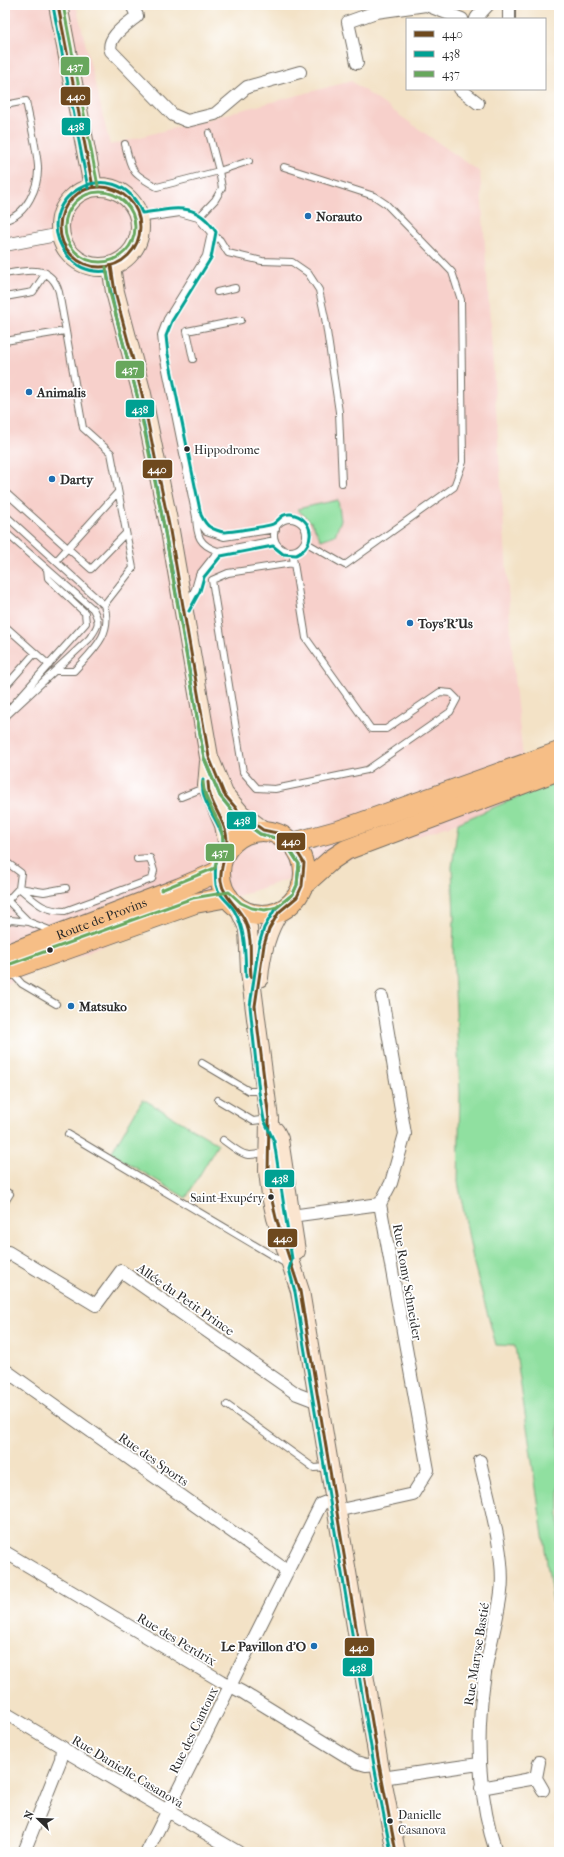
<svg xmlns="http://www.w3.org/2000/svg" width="564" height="1857" font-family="'IM FELL French Canon',serif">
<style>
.built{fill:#f7d0cb}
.green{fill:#90e0a0;stroke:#5e8666}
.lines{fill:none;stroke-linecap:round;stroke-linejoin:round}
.service-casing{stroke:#716b61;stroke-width:8}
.minor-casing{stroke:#716b61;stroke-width:14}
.secondary-casing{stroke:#716b61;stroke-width:20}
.primary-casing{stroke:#716b61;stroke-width:22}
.service{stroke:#fff;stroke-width:6}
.minor{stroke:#fff;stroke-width:12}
.secondary{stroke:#fbe5cf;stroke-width:18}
.primary{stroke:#f6be86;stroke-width:20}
.bus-1-casing{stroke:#fff;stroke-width:6}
.bus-2-casing{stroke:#fff;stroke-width:6}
.bus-3-casing{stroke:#fff;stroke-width:6}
.bus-1{stroke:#6e491e;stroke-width:3}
.bus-2{stroke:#00a092;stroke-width:3}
.bus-3{stroke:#68a75d;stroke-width:3}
.poi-dot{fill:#1f6fb2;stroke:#fff;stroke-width:1.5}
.bus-dot{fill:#2b2b2b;stroke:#fff;stroke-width:1.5}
.labels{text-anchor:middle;stroke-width:3.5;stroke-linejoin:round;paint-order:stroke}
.bus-label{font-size:12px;fill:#2b2b2b;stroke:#fff;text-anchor:start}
.poi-label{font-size:13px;font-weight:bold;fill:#2b2b2b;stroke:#fff;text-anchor:start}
.street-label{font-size:13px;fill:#2b2b2b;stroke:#fff}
.line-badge{stroke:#fff;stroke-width:1.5}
.badge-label{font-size:11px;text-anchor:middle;font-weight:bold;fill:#fff}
</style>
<rect width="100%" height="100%" fill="#fff"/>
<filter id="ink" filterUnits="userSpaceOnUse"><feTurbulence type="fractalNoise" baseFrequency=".025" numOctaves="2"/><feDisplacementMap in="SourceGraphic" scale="8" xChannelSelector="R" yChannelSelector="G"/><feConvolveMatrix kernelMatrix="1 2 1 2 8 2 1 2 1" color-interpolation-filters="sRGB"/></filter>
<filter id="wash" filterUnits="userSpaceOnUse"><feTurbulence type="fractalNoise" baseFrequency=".012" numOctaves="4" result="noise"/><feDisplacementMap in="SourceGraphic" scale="16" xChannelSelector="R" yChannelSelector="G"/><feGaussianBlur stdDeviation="0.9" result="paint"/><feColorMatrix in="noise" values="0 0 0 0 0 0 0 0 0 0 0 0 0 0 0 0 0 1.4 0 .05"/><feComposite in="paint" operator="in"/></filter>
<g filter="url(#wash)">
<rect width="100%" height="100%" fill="#f3e2c6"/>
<path class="built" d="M5,5H76L110,145L351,81L480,172L514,678L527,792L458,823L201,908L5,984Z"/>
<path class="green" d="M338,500L341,520L335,535L321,540L312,523L297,509Z
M559,779V1644L515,1346L496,1345L474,1264L458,1182L460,1093L453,950L454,917L452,867L458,823Z
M143,1099L218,1144L186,1198L111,1153Z"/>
</g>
<g filter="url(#ink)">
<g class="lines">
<g class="service-casing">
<path id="service" d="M5,105L26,101C30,122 36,144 38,166C39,186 27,215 5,220
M125,144C132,172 131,173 157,187L219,171L209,133
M284,167L374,196L386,204L452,272L461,300L463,462L454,487L345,565L305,542
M198,218L215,200L222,188L219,171L249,161
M139,219L180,213L198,218L211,233L206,256L167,319L161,335L163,355L196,517C197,536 199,545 218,551
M211,233L220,240L228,253L262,261L292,262L308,273L319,290L325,318L339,412L342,483
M5,274C27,270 51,264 59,292L83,428L111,453L133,568L104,605
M217,292L235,288
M5,297L33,292L46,273
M5,341L65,331
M193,359L187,331L241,320
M5,492L91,569L126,533
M5,515L104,605C114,634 92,651 74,671H55
M196,517L206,531L224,537L276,529
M274 535a16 16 0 1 1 32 0a16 16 0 1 1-32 0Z
M5,532L93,609C101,624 98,626 89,639L5,717
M292,551L306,638L371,729H386L440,692L451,693L457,699L450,712L367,770L275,789L257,788L243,772L212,580L228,573L293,563
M56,561L118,492
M188,603L195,589L199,575L218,551L275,540
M5,626L49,665
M5,687L35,653
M11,707L86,623L85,613L48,578L47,569
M181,797L206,787
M5,861L21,873L19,888L7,901
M66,888L44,892L19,888C36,902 42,911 65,911L152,879L154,871L150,858L137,859
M5,898L29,922L52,931
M5,923L11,920L29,922
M12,973L22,984L56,1004
M202,1063L249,1091H263
M218,1100L253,1121L268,1119
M68,1134L288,1265
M223,1140C241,1153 245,1160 267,1151
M5,1191L10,1194L5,1202
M227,1405L314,1468L328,1467"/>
</g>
<g class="minor-casing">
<path id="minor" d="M132,5L137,16C128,24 106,37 111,51L173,115L187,121L215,114L247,87L300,72
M509,5V19
M476,19L477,17L488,5
M357,63L348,22L376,12L426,5L462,19
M460,89L478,103
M5,245L61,234
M291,1216L380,1204
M5,1257L8,1252L96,1305L121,1271L297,1394L318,1402
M5,1370L287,1571
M480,1461C488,1497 506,1557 501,1592C498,1619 489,1646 485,1673C476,1733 477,1794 496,1852
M336,1511L413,1494L428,1470L380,1204L391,1183L405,1134L382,997
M5,1552L221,1681L242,1692L356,1762L366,1765L379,1764
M5,1713L62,1747L72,1755L238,1852
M539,1762L536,1778L543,1790
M382,1778L479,1764
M481,1788L536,1778
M24,1852L61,1759L62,1747
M147,1852L321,1504L334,1499"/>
</g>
<g class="secondary-casing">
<path id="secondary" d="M58,5L93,187
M60 227a40 40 0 1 1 80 0a40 40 0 1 1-80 0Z
M111,266L115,292L142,394L169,525L209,757L224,794L241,814L263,830
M209,762L207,786L224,825L228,847
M238,907L248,928L250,972L269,1119L268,1171L271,1196L276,1218L300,1291L379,1764L396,1852
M259,978C261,954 266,932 279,912
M275,1131L279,1139L296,1251"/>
</g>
<g class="primary-casing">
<g id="primary">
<circle cx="262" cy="873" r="42"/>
<path d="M293,843L341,830L559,752"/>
<path d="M302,886L331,860L346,850L559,770"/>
<path id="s1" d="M5,955L180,888L220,871"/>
<path d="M5,971L195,903L228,897"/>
</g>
</g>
<use href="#service" class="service"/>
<use href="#minor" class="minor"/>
<use href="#secondary" class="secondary"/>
<use href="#primary" class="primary"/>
<g class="bus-1-casing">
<path id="bus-1" d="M58,5L93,187
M60 227a40 40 0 1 1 80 0a40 40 0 1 1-80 0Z
M111,266L115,292L142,394L169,525L209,757L224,794L241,814L263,830L277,833L290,840L304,863L302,886L297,897L279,912L269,929L264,945L255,1006L269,1119L268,1171L271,1196L276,1218L300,1291L379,1764L396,1852
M208,782C208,802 222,815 226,833C230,850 219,865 221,881C223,897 240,908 246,923C253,940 249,959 251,977"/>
</g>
<g class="bus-2-casing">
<path id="bus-2" d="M53,6L88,188
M179,610C166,538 154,466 137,395C127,354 113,313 107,271C90,273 77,268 67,255C25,199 116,148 142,213C174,209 195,200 216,232L211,258L172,321L166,336L168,354L201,515C203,519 206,525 210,527C213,529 221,532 224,532C230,532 269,526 273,524C279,521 281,513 291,514C314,518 317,545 296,555L283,554L273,546L221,556L204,577L200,591L189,611
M180,616L204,758L220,796L238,818L260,834L275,838L286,844L299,864L297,885L293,894L275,909L264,928L259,944L250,1006L259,1092L264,1120L274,1141L292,1259L289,1269L295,1292L374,1765L391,1852
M203,780C199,799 216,817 222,834C225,844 220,848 217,857C215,866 215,876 216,885C218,896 230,902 235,912C246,932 245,954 246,977"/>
</g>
<g class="bus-3-casing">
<path id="bus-3" d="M63,5L98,186
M65 227a35 35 0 1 1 70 0a35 35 0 1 1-70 0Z
M161,890L215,868C216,858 223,849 223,841C223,821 204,804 203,782
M5,966L193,898L229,892L241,903L252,908L265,910L277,907L293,894L297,885L299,864L286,844L275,838L260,834L237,817L220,796L204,758L164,526L137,395L110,293L106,267"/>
</g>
<use href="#bus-1" class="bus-1"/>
<use href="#bus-2" class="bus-2"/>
<use href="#bus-3" class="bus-3"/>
</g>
</g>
<g class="poi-dot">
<circle cx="308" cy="216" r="4"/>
<circle cx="29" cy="392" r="4"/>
<circle cx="52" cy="479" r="4"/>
<circle cx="410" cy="623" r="4"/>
<circle cx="71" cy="1006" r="4"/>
<circle cx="314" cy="1646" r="4"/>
</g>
<g class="bus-dot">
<circle cx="187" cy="449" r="3.5"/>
<circle cx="50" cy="950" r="3.5"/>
<circle cx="271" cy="1197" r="3.5"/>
<circle cx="390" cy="1821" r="3.5"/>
</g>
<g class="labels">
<g class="bus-label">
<text x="194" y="454">Hippodrome</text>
<text x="264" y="1202" text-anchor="end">Saint-Exupéry</text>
<text x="398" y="1819">Danielle<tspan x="398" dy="15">Casanova</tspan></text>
</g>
<g class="poi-label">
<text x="316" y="221">Norauto</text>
<text x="37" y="397">Animalis</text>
<text x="60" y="484">Darty</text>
<text x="418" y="628">Toys'R'Us</text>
<text x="79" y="1011">Matsuko</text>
<text x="306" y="1651" text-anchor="end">Le Pavillon d'O</text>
</g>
<g class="street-label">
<text dy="5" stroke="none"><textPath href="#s1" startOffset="103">Route de Provins</textPath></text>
<text transform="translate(408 1282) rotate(80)" y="5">Rue Romy Schneider</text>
<text transform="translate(186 1299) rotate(35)" y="5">Allée du Petit Prince</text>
<text transform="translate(154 1459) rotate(35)" y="5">Rue des Sports</text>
<text transform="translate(177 1639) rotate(31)" y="5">Rue des Perdrix</text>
<text transform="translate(476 1654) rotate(-81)" y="5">Rue Maryse Bastié</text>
<text transform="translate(193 1730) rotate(-64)" y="5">Rue des Cantoux</text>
<text transform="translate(128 1771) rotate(31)" y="5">Rue Danielle Casanova</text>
</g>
</g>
<g class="line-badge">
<rect x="60" y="56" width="30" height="20" rx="4" fill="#68a75d"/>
<rect x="60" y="86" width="31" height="20" rx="4" fill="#6e491e"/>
<rect x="61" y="117" width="30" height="19" rx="4" fill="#00a092"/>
<rect x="115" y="360" width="30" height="19" rx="4" fill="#68a75d"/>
<rect x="125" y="399" width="30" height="19" rx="4" fill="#00a092"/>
<rect x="142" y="459" width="31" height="20" rx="4" fill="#6e491e"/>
<rect x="226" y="811" width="31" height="19" rx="4" fill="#00a092"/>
<rect x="276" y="832" width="30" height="19" rx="4" fill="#6e491e"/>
<rect x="205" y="843" width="30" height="19" rx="4" fill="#68a75d"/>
<rect x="264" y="1169" width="31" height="19" rx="4" fill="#00a092"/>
<rect x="267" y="1228" width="31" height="20" rx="4" fill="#6e491e"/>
<rect x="344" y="1637" width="31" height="20" rx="4" fill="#6e491e"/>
<rect x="342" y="1657" width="31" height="20" rx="4" fill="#00a092"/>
</g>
<g class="badge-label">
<text x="75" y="70">437</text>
<text x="76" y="100">440</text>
<text x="76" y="130">438</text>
<text x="130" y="373">437</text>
<text x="140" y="413">438</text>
<text x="157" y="473">440</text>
<text x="242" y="824">438</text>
<text x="291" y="845">440</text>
<text x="220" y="856">437</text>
<text x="280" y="1182">438</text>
<text x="283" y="1242">440</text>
<text x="359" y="1651">440</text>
<text x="358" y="1671">438</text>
</g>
<rect width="564" height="1857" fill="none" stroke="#fff" stroke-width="20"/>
<rect x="406" y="18" width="140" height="72" fill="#ffffff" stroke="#aaaaaa"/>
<rect x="414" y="31" width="20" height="6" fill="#6e491e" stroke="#aaaaaa"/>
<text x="442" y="38" font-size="12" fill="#2b2b2b">440</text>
<rect x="414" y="51" width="20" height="6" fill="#00a092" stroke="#aaaaaa"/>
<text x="442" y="58" font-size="12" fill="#2b2b2b">438</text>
<rect x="414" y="71" width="20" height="6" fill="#68a75d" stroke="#aaaaaa"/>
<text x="442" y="78" font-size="12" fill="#2b2b2b">437</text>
<g transform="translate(38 1819) rotate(293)" stroke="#ffffff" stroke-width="3" paint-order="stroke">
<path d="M0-3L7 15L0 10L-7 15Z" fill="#2b2b2b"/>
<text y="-6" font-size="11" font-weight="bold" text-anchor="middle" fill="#2b2b2b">N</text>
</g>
</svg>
